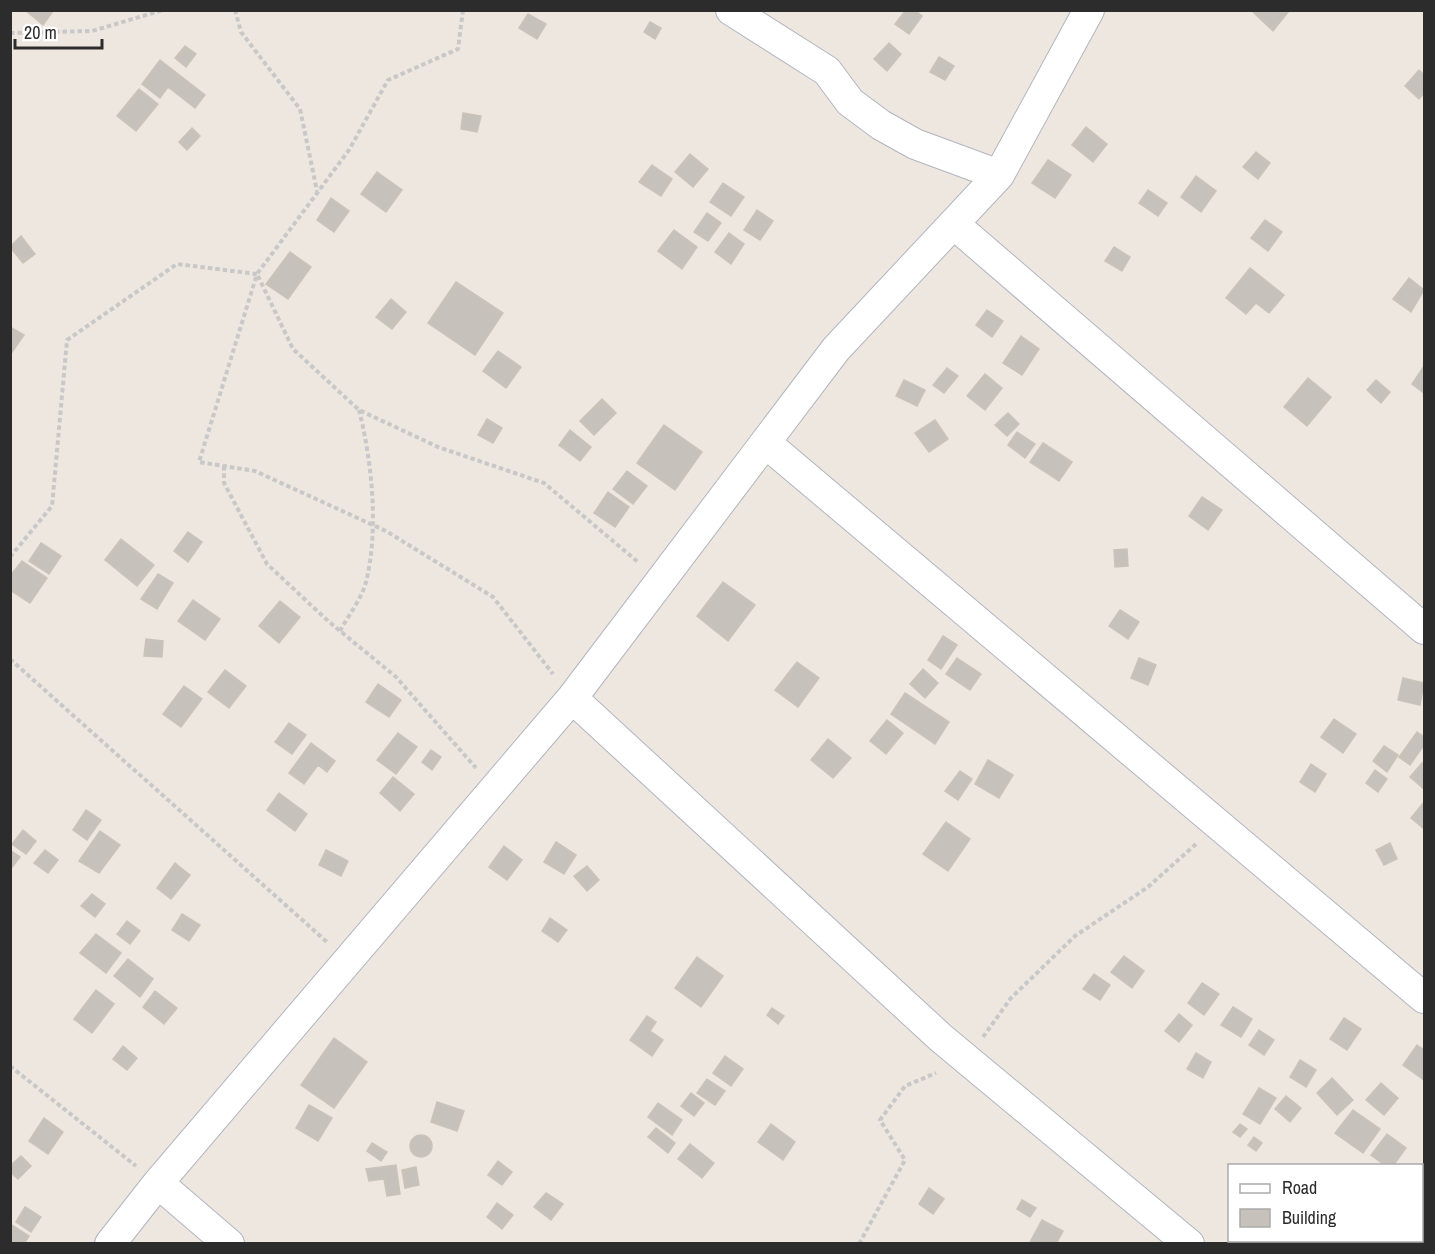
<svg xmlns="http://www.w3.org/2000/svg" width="1435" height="1254" font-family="'Archivo Narrow',sans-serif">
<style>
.building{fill:#c6c1ba;stroke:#cac3b8;stroke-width:1.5}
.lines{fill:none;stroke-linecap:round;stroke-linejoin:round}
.minor-casing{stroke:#b2b5c0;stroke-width:32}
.path{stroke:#c8c8c8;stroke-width:4;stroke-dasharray:4.5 3;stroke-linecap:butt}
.minor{stroke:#fff;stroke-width:30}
</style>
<rect width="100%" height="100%" fill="#eee7df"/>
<path class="building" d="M25,10H52L53,11L43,25Z
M906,10H915L922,16L909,34L895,24Z
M1251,10H1289V11L1273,31Z
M528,14L546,24L537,39L519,28Z
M650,22L661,28L655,39L644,32Z
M889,43L901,54L887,71L874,59Z
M185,46L196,54L186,67L175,58Z
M939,57L954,66L945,80L930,72Z
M160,60L205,95L195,108L168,87L160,98L142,84Z
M1419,70L1424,75V93L1419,99L1405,86Z
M139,89L158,104L136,131L117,116Z
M463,113L481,116L477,132L461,129Z
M1086,127L1107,144L1093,162L1072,145Z
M192,128L200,136L187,150L179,142Z
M1256,152L1270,163L1258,179L1243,167Z
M690,154L708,169L693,187L675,172Z
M1048,160L1071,175L1055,198L1032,183Z
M652,165L672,179L661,196L639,182Z
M377,172L402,190L386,212L361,194Z
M1196,176L1216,191L1201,212L1181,197Z
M723,183L744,197L731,216L710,202Z
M1148,190L1167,203L1158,216L1139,203Z
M331,198L349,211L334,232L317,220Z
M757,210L773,221L760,240L744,230Z
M707,213L721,223L708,241L694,232Z
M1265,220L1282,232L1268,251L1251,238Z
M674,230L697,247L682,269L658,251Z
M729,233L744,244L731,264L715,252Z
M21,236L35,254L23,263L10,247Z
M1114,247L1130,257L1122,271L1105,261Z
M290,252L311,267L288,299L266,284Z
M1250,268L1284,295L1269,313L1256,303L1246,314L1226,298Z
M1409,278L1424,290L1411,312L1393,299Z
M456,282L503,313L475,355L428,323Z
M391,299L406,312L392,329L376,317Z
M987,310L1003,321L992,337L976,325Z
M10,327L24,335L10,355Z
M1021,336L1039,349L1022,375L1003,363Z
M498,351L521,367L506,388L483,371Z
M1424,366V393L1412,384Z
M947,368L958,376L944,393L933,385Z
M985,374L1002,388L985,410L967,396Z
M1308,378L1331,397L1307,426L1284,407Z
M904,380L925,390L917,406L896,396Z
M1376,380L1390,392L1381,403L1367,390Z
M602,399L616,413L594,435L580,421Z
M1008,413L1019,424L1007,436L995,425Z
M487,419L502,428L493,443L478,435Z
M935,420L948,439L929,452L915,433Z
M664,425L702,452L675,490L637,463Z
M570,430L591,447L580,461L559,445Z
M1017,432L1035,444L1025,458L1008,445Z
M1043,443L1072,462L1059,481L1030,462Z
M627,471L647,486L633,504L613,489Z
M608,492L629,507L615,527L594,513Z
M1202,497L1222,510L1208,530L1189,516Z
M188,532L202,542L188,562L174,551Z
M121,539L154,565L137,586L105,560Z
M41,543L61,556L49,574L29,561Z
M1127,549L1128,566L1115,567L1114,550Z
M22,561L47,578L30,603L10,590V576Z
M158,574L173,583L157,609L141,599Z
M723,582L755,605L728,641L697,616Z
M193,600L220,619L205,640L178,621Z
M280,601L300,617L279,643L259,626Z
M1120,610L1139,622L1128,639L1109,626Z
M943,636L957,645L941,669L928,660Z
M146,639L163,641L162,657L144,656Z
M957,658L981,674L970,690L946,674Z
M1139,658L1156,665L1148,685L1131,678Z
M797,662L819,678L798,707L775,690Z
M923,669L938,683L925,698L910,684Z
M225,670L246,686L229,708L208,692Z
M1403,678L1424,683L1420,705L1398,700Z
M378,684L401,700L389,717L366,702Z
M184,686L202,699L181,727L163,714Z
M905,693L949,722L935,744L891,714Z
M1334,719L1356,734L1343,753L1321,737Z
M887,720L903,733L886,754L870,741Z
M289,723L306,735L292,754L275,742Z
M1417,732L1424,737V745L1410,765L1399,757Z
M398,733L417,747L396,774L377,760Z
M828,739L851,758L833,778L811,760Z
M311,743L335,761L327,772L318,765L304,784L289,773Z
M1384,746L1398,755L1387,772L1373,761Z
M431,750L441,757L432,770L422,762Z
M988,760L1013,775L999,798L975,784Z
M1422,763L1424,766V789L1410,777Z
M1311,764L1326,774L1315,792L1300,782Z
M1375,770L1387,779L1378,792L1366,783Z
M960,771L972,779L958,800L945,791Z
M393,777L414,794L400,811L380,793Z
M279,793L307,814L295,831L267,810Z
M1424,802V829L1411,818Z
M86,810L101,820L87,840L73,830Z
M946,822L970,839L948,871L923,854Z
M23,830L36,841L26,854L12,844Z
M100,831L120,845L99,873L79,861Z
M556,842L576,855L564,874L544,862Z
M1390,843L1397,859L1384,865L1376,850Z
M504,846L522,860L507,880L489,867Z
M10,850L20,857L10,870Z
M45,850L58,860L48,873L34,863Z
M326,850L348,861L341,876L319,865Z
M175,863L190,875L171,899L157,888Z
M587,866L599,880L587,891L574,876Z
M92,894L105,904L95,917L81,906Z
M182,914L200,925L189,941L172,930Z
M550,918L567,930L558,942L542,931Z
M127,921L140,931L130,944L117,934Z
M96,934L121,953L106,973L80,953Z
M1124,956L1144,971L1132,988L1111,972Z
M697,957L723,976L701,1007L675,988Z
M128,959L153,979L140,997L114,976Z
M1094,974L1110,985L1100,1000L1083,989Z
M1202,983L1219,994L1204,1015L1188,1003Z
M96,990L114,1004L92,1033L74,1019Z
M155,991L177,1008L164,1024L143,1007Z
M1233,1007L1252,1019L1241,1037L1221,1025Z
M772,1008L784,1016L778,1024L767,1015Z
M1179,1014L1192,1025L1179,1042L1165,1031Z
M647,1016L656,1022L650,1031L663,1040L652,1056L630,1040Z
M1344,1018L1361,1029L1347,1050L1330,1039Z
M1259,1030L1274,1040L1264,1055L1249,1045Z
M334,1038L367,1062L334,1108L301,1085Z
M1417,1045L1424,1050V1080L1403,1065Z
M123,1046L137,1058L127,1070L113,1059Z
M1196,1053L1211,1062L1203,1078L1187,1069Z
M725,1056L743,1069L731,1086L713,1073Z
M1300,1060L1316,1070L1306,1087L1290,1077Z
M1332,1078L1353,1100L1337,1115L1317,1093Z
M707,1079L725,1091L715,1105L697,1093Z
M1381,1083L1398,1098L1384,1115L1366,1100Z
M1259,1088L1276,1098L1260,1124L1243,1114Z
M691,1093L704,1103L694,1116L681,1106Z
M1286,1096L1301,1108L1290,1122L1275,1109Z
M437,1102L464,1111L457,1131L431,1122Z
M658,1103L682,1120L672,1135L648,1117Z
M309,1105L332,1118L318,1141L296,1128Z
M1353,1110L1380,1129L1363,1153L1335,1133Z
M44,1118L63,1132L48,1154L29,1141Z
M771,1124L795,1142L783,1160L758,1142Z
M1240,1124L1247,1129L1240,1137L1233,1132Z
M656,1128L675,1143L668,1153L648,1137Z
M1387,1134L1406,1148L1393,1166H1386L1371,1155Z
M410 1146a11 11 0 1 1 22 0a11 11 0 1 1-22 0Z
M1254,1137L1262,1143L1256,1151L1248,1145Z
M372,1143L387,1152L381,1161L367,1151Z
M690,1144L714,1163L702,1178L678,1159Z
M21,1156L31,1166L18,1179L10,1172V1166Z
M498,1161L512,1172L502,1185L488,1175Z
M396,1165L400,1194L387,1196L384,1179L369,1181L366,1169Z
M416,1167L419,1185L405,1188L402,1170Z
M929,1188L944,1199L933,1214L919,1204Z
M546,1193L563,1204L551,1220L534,1207Z
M1022,1200L1036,1208L1030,1217L1017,1209Z
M497,1203L513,1215L502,1229L487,1217Z
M25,1207L41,1217L31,1232L16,1222Z
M1042,1220L1063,1231L1056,1244H1029Z
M10,1224L29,1236L24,1244H10Z"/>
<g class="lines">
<g class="minor-casing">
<path id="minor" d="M731,10L827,71L850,102L881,125L915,144L999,175
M955,225L1424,629
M767,444L1424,998
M572,698L941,1038L1189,1244
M158,1183L229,1244
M110,1244L158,1183L572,698L836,349L999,175L1089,10"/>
</g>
<path class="path" d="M235,10L241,32L300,109L317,191
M463,10L458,49L388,80L349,150L257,274L293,349L359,410L438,447L544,483L638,562
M10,33L92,31L163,10
M224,466V483L267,564L328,621L396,677L476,768
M10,557L52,506L67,340L177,264L257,274L199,462L255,471L386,531L493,597L553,674
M340,631C348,616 362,598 366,582C379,530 372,461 359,410
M10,659L327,942
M983,1037L1011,998L1075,936L1148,887L1196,844
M10,1066L136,1166
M859,1244L905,1160L880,1120L905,1086L936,1073"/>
<use href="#minor" class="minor"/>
</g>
<rect width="1435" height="1254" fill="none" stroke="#2c2c2c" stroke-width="24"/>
<rect x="1228" y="1164" width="195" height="78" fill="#ffffff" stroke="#ababab" stroke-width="1.5"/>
<rect x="1240" y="1184" width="30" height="9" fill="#ffffff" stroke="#ababab" stroke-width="1.5"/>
<text x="1282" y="1194" font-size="18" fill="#2c2c2c">Road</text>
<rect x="1240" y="1209" width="30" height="18" fill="#c6c1ba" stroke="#ababab" stroke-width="1.5"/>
<text x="1282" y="1224" font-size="18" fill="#2c2c2c">Building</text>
<path d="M15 39v9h87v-9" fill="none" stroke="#2c2c2c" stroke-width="3"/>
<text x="24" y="39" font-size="18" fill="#2c2c2c" stroke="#ffffff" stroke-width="4.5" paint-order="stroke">20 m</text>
</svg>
